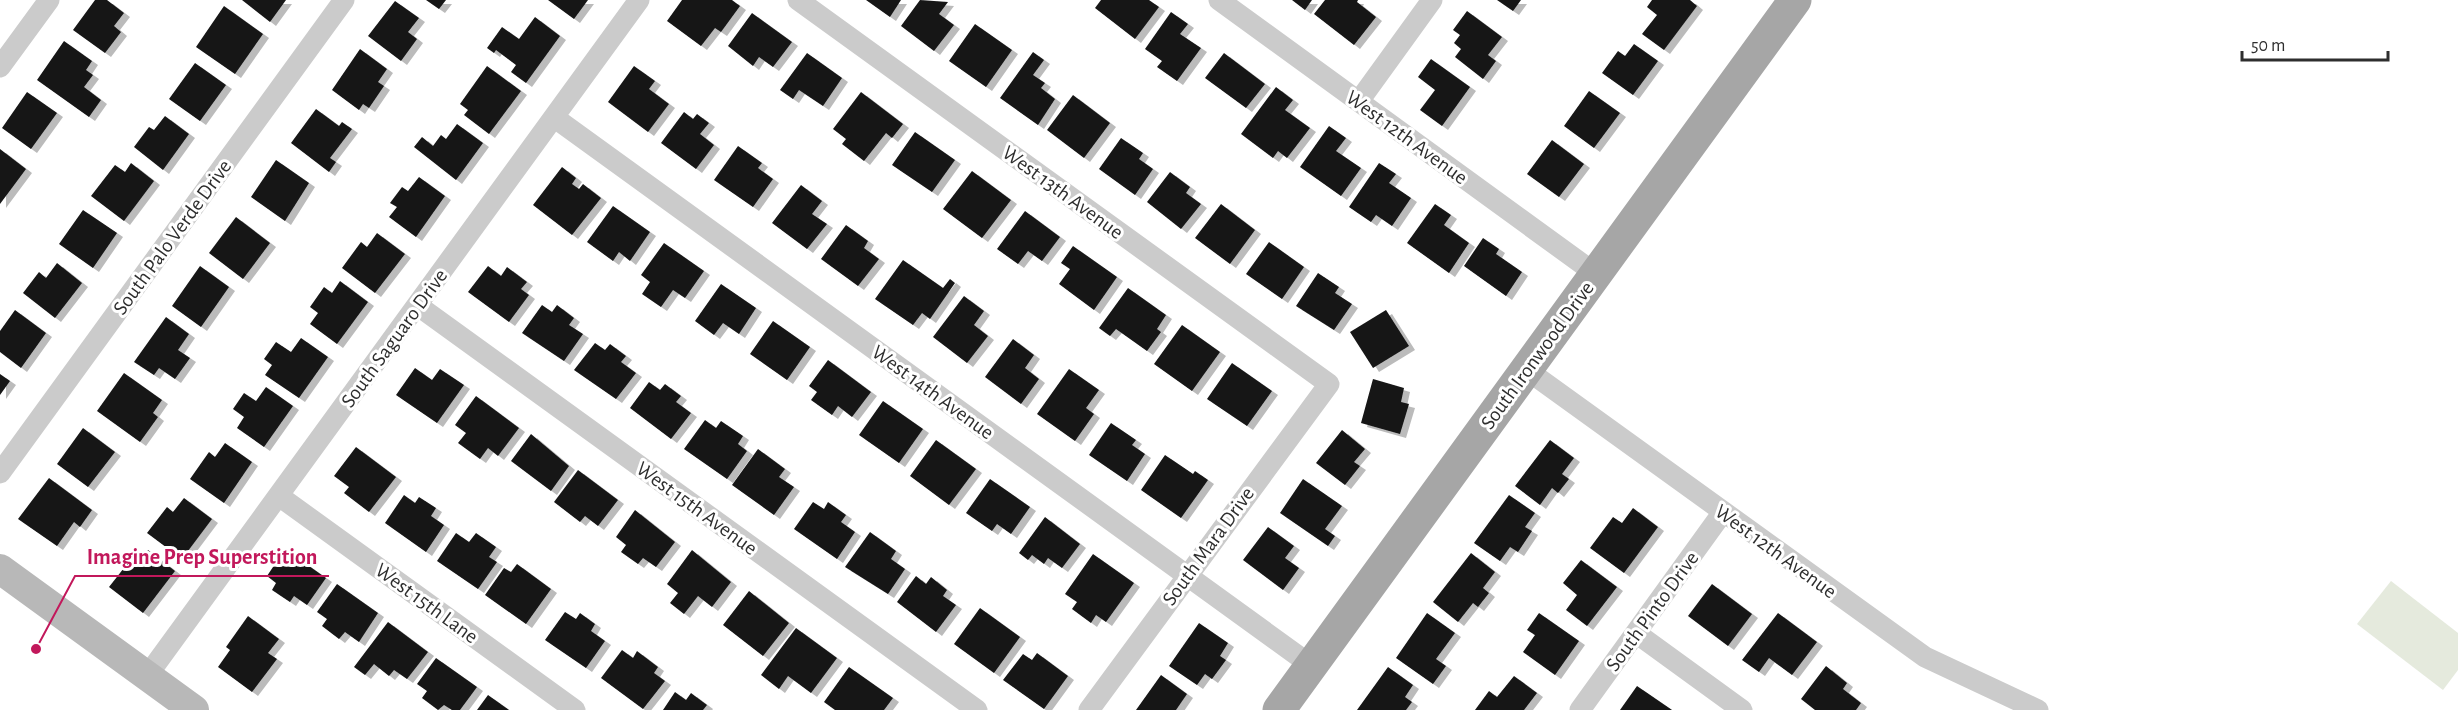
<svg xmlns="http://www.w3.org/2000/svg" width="2458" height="710" font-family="'Alegreya Sans',sans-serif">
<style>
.green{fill:#e5eadd}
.building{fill:#151515;filter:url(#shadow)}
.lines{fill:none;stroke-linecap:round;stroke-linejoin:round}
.street{stroke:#cbcbcb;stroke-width:21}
.secondary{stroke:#b8b8b8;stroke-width:30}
.primary{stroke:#a6a6a6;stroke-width:33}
.labels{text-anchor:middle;stroke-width:6;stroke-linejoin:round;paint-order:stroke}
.street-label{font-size:21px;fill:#2e2e2e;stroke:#fff}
.leader{fill:none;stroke:#c2185b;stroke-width:2}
.callout-dot{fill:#c2185b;stroke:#fff;stroke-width:2}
.callout-label{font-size:22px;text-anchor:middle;font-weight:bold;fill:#c2185b;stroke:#fff;stroke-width:6;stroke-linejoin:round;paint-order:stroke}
</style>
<defs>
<filter id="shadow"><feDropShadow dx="6" dy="4" stdDeviation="0" flood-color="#0004"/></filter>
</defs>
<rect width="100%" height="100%" fill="#fff"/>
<path class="green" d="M2391,581L2458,633V670L2443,690L2357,624Z"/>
<path class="building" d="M95,0H107L124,13L114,26L121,32L105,53L73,30Z
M242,0H286L270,22Z
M426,0H446L439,9Z
M548,0H588L574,19Z
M682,0H732L740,6L721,32L715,28L701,46L667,21Z
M866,0H901L890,17Z
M920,0L948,2L939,14L954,25L934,51L901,26Z
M1101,0H1149L1159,7L1135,39L1095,8Z
M1292,0H1312L1305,10Z
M1325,0H1358L1357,2L1376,17L1354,45L1314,14Z
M1497,0H1521L1513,11Z
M1652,0H1690L1697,6L1664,50L1642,34L1657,15L1647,7Z
M395,1L419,18L408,32L417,39L401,61L368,36Z
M224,6L263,34L235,74L196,47Z
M1467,11L1502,37L1488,55L1496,61L1483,79L1455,57L1461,49L1454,43L1460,35L1453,30Z
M1171,12L1188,24L1180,34L1201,48L1177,81L1157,67L1162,61L1145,49Z
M752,13L792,42L773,67L759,57L753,66L728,46Z
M535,17L560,36L526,83L511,72L516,65L496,50L494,53L487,48L502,27L519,39Z
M975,24L1012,50L986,87L949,61Z
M64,41L92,61L86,70L93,75L84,87L101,100L89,117L37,80Z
M1634,44L1658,61L1633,95L1602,73L1618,51L1625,56Z
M360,49L387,69L378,82L384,86L369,108L363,104L359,110L332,90Z
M1033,52L1044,60L1033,75L1045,83L1041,88L1055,99L1038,125L1000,98Z
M807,53L842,78L823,106L799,90L793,99L780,90Z
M1224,53L1265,84L1246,108L1205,78Z
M1431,59L1470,87L1442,126L1420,110L1435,90L1418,77Z
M195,63L226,85L200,121L169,99Z
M487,66L521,91L489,134L464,115L468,110L460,104Z
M634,66L655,81L649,89L669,104L648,132L608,102Z
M1276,87L1293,100L1285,110L1310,128L1287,158L1278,151L1273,158L1241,134Z
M1589,91L1620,113L1594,148L1564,126Z
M27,92L57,113L31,149L2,128Z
M861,92L903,124L892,138L886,133L864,161L842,144L846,139L833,129Z
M1073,95L1110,123L1084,158L1047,130Z
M316,109L339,126L342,122L352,129L330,158L336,162L329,172L291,143Z
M684,112L693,119L697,114L709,123L700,134L714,145L696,169L661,143Z
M165,116L189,134L163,170L134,147L149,127L154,130Z
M457,124L483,143L456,180L414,147L422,137L433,146L441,135L446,139Z
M1329,126L1346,138L1336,151L1361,168L1341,196L1300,167Z
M915,132L955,160L932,192L892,165Z
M1121,138L1143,153L1139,159L1153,169L1135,195L1099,169Z
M1552,140L1584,164L1559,197L1527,174Z
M738,146L762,163L758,168L773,179L753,207L714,180Z
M0,149L26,169L0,204Z
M276,160L309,183L285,221L251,197Z
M131,163L154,181L124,221L91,196L115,165L125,172Z
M1379,163L1396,174L1389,183L1411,198L1392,226L1376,215L1371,222L1349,207Z
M562,167L576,178L572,184L579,189L583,184L601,198L572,235L533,205Z
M972,171L1011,200L982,238L943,209Z
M1170,172L1190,187L1186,193L1201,204L1181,229L1147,202Z
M419,177L445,196L416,237L389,217L397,207L390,203L402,187L408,191Z
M801,185L822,201L812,214L827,224L807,249L772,223Z
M1221,204L1255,230L1230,264L1195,238Z
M1435,204L1451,215L1444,225L1469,243L1449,273L1407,243Z
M613,206L650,232L630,261L619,252L613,261L587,242Z
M83,210L117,233L93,268L59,244Z
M1025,211L1060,237L1042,261L1028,251L1018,264L997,249Z
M236,217L270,243L243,279L209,253Z
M846,225L868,241L864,248L879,259L858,286L821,259Z
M377,233L405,254L375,293L342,268L361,242L367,247Z
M1483,238L1499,249L1496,254L1522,272L1506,296L1464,266Z
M1269,242L1304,267L1282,299L1246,274Z
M664,243L704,271L685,298L673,290L661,307L642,294L650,282L641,275Z
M1073,246L1117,277L1094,310L1059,284L1070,269L1061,263Z
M903,260L943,288L950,279L955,283L930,319L922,313L913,325L875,299Z
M57,263L82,283L55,318L23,293L39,272L46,278Z
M200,266L229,287L201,327L172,306Z
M488,266L501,276L507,267L527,282L521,289L529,295L509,322L468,292Z
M1318,273L1339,287L1335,293L1352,304L1334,330L1296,306Z
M340,281L368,302L337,344L310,324L318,313L310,307L324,287L332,293Z
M721,284L756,308L739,334L723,323L714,335L695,321Z
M1128,288L1166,315L1157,329L1161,332L1147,351L1116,329L1110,336L1099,328Z
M964,296L984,311L974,325L988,336L967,363L933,337Z
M542,305L552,312L557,305L574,318L569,325L583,334L564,361L522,333Z
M15,310L46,333L21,368L0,352V331Z
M1386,310L1409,346L1373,368L1350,332Z
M166,317L189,334L178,350L190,358L175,379L159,368L154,375L134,362Z
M773,321L810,347L787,380L750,354Z
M1182,325L1220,352L1192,391L1154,364Z
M301,338L328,357L299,398L265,375L272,365L264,359L276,342L291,352Z
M1013,339L1034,355L1025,368L1039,379L1021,404L985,377Z
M595,343L605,350L610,344L626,356L621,362L636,373L616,399L574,370Z
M828,360L871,392L852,417L838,406L832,415L811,400L817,392L809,386Z
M1232,363L1272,391L1247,426L1207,399Z
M415,368L432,380L440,369L464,385L437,423L396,395Z
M1069,369L1099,390L1086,408L1094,414L1075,441L1037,414Z
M124,373L162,400L153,413L158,417L140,442L97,411Z
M0,374L10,381L0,395Z
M1373,379L1404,388L1401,402L1409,404L1400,434L1361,423Z
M649,382L660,390L665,384L681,396L676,402L691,413L671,439L630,408Z
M266,387L293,406L264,447L237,428L244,417L233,409L244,393L256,401Z
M476,396L519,428L498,456L488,448L480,459L458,443L466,433L455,425Z
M883,401L923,429L899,463L859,435Z
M705,420L716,428L721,421L743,436L738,444L747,451L727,479L684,449Z
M1111,423L1136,440L1132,445L1145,454L1127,481L1089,455Z
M83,428L115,452L88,487L57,464Z
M1342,430L1365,449L1354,462L1360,466L1345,485L1316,463Z
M531,434L569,466L551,491L511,461Z
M936,440L976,469L949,505L910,476Z
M1550,440L1574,458L1562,474L1569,479L1558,493L1552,488L1540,505L1515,486Z
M225,443L252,462L224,503L190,479L209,452L215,457Z
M356,447L396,477L369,512L344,493L349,487L334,476Z
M758,449L785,469L779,477L794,487L774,515L732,485Z
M1165,455L1193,474L1195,471L1208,480L1181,518L1141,490Z
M578,470L618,500L598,526L585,516L580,522L554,502Z
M49,478L92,510L80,527L74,522L57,546L18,519Z
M990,479L1030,507L1011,534L997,524L992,531L966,513Z
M1303,479L1342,506L1325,529L1335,536L1328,546L1280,513Z
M404,495L415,503L419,497L436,508L431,516L444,525L426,552L385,523Z
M1509,495L1535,513L1525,527L1532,531L1518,552L1510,547L1500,561L1474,543Z
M184,498L212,519L182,559L147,533L167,507L173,512Z
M813,502L824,509L828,502L846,515L841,522L855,532L837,559L794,529Z
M1633,508L1658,527L1624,573L1590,548L1613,517L1622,523Z
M635,510L675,542L656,567L643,558L638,564L621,552L626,545L616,537Z
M1045,517L1080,544L1062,568L1048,558L1044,564L1032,555L1028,560L1019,553Z
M1268,527L1294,546L1285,558L1299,568L1283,590L1243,560Z
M870,532L896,551L891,559L905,569L888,594L845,567Z
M456,533L469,542L476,533L496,547L489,557L497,562L478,589L437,561Z
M285,549L326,578L307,605L294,596L290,602L272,590L276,583L267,576Z
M148,550L175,571L143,613L109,587L131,559L137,564Z
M692,550L731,582L712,607L698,596L684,614L670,603L678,593L667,584Z
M1471,553L1495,572L1483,588L1489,593L1478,607L1473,603L1458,622L1433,602Z
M1093,554L1134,583L1106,622L1096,615L1091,623L1072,609L1077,602L1065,594Z
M1581,560L1617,587L1587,626L1566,610L1577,595L1563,583Z
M517,564L551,589L526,624L485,595L504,568L511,572Z
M916,576L926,584L931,577L947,590L943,596L956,605L936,632L897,602Z
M337,584L378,613L359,642L345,632L339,639L322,626L327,619L317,612Z
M1712,584L1752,614L1728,646L1688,616Z
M749,591L789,623L763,656L723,625Z
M980,608L1020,637L994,673L954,644Z
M565,612L576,619L580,613L595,624L591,631L605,641L586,668L545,640Z
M1427,613L1455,633L1436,659L1446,666L1433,684L1396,658Z
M1539,613L1579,641L1555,675L1523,652L1535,635L1527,630Z
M1778,613L1817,642L1792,675L1769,658L1759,672L1742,660Z
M248,616L279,639L268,653L277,659L252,692L218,667L230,650L226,647Z
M388,622L428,652L407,679L394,670L389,676L374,664L365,675L354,667Z
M1199,623L1228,643L1220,656L1226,660L1212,679L1205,674L1197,685L1169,666Z
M796,628L837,658L811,693L788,676L779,689L761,675Z
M622,650L633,658L637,651L658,667L654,673L665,681L643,709L601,678Z
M1037,653L1068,676L1044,709L1003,680L1023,654L1032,660Z
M436,658L477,687L460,710H452L444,705L438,710L422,698L427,691L417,684Z
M1826,666L1847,683L1843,689L1861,703L1856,710H1815L1801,699Z
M849,667L893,698L884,710H835L824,702Z
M1388,667L1413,685L1405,697L1412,702L1406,710H1357Z
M1161,675L1187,694L1176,710H1136Z
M1514,676L1537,693L1524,710H1475L1489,691L1497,697Z
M1637,686L1672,710H1620Z
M675,692L686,700L691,693L707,705L703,710H663Z
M488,695L509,710H477Z"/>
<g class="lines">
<path class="street" d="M798,0L1329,384L1089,710
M1219,0L1596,274
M0,67L49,0
M1359,101L1432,0
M555,118L1312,666
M417,305L977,710
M1527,370L1925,657L2038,710
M0,473L344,0
M279,496L575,710
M1636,633L1742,710
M147,676L639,0
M1580,710L1723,512"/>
<path class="secondary" d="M0,569L194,710"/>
<path class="primary" d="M1279,710L1795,0"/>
</g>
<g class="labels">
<g class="street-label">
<text transform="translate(1407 137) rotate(36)" y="7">West 12th Avenue</text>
<text transform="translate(1063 192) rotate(36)" y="7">West 13th Avenue</text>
<text transform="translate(172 237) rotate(-54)" y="7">South Palo Verde Drive</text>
<text transform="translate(394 338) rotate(-54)" y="7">South Saguaro Drive</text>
<text transform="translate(1537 355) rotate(-54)" y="7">South Ironwood Drive</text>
<text transform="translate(933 392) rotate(36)" y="7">West 14th Avenue</text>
<text transform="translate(697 508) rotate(36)" y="7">West 15th Avenue</text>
<text transform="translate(1208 546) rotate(-54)" y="7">South Mara Drive</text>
<text transform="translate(1776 551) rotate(36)" y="7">West 12th Avenue</text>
<text transform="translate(427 603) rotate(36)" y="7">West 15th Lane</text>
<text transform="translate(1652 611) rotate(-54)" y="7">South Pinto Drive</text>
</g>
</g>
<path class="leader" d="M36 649L75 576H329"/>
<circle class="callout-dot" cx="36" cy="649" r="6"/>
<g class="callout-label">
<text x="202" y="564">Imagine Prep Superstition</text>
</g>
<path d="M2242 51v9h146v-9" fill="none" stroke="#2e2e2e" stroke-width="3"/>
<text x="2251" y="51" font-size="18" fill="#2e2e2e" stroke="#ffffff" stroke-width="4.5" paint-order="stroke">50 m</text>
</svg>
